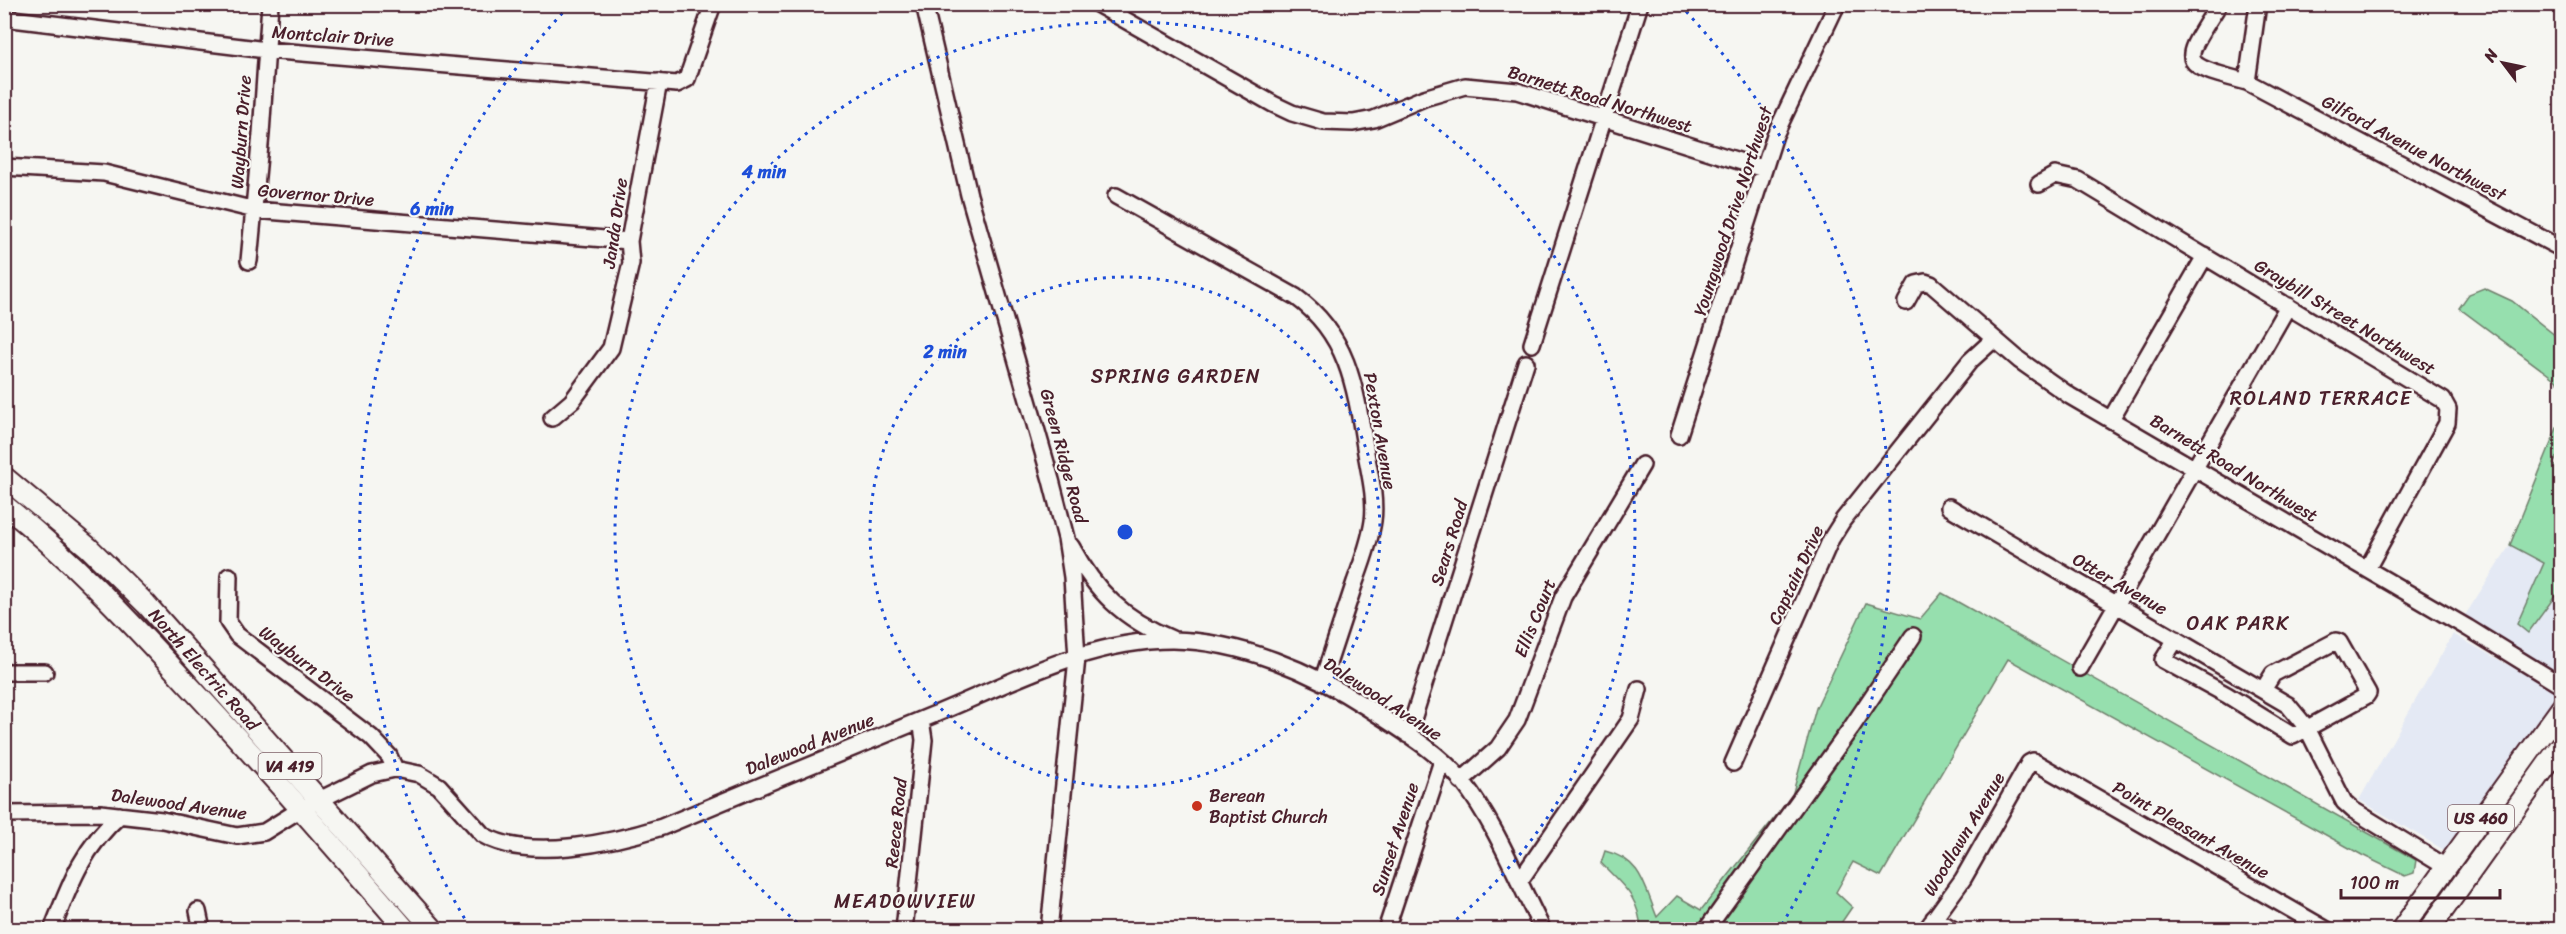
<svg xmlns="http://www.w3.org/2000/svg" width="2566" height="934" font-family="Sriracha,sans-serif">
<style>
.built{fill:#e4e9f4}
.green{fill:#96dfae;stroke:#707f6c;stroke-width:1.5}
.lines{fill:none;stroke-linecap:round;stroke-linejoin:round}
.minor-casing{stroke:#4a1f2b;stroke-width:20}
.major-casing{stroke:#4a1f2b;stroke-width:24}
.minor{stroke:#f6f6f2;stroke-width:15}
.major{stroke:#f6f6f2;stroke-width:20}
.ring{fill:none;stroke:#1d4ed8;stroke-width:3;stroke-dasharray:3 6}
.poi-dot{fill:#c8321e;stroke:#f6f6f2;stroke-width:2}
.labels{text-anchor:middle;stroke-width:4.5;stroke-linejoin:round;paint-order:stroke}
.shield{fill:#f6f6f2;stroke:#7e6067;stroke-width:1.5}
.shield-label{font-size:16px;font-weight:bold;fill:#4a1f2b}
.street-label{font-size:18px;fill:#4a1f2b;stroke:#f6f6f2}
.poi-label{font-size:18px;fill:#4a1f2b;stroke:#f6f6f2;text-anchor:start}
.neighbourhood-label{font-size:20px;letter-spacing:1.5px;fill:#4a1f2b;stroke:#f6f6f2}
.centre{fill:#1d4ed8;stroke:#f6f6f2;stroke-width:3}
.ring-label{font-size:18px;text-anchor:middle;font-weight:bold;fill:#1d4ed8;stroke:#f6f6f2;stroke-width:4.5;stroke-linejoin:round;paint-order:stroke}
</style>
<rect width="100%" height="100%" fill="#f6f6f2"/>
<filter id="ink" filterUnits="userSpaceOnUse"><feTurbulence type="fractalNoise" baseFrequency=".0167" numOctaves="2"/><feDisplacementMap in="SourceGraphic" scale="12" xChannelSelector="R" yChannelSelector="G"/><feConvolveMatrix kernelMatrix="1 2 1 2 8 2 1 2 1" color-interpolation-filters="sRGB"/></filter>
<g filter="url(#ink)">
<path class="built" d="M2510,545L2544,563L2517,624L2528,632L2561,588V676L2464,617Z
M2453,634L2558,693L2444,850L2359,800Z"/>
<path class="green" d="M2484,288L2512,301L2561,340V384L2459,308L2469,294Z
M2561,418V451L2553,464L2561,470V588L2528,633L2517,624L2544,563L2510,545Z
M1942,593L2416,860L2414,873L2405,876L2362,855L2008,659L1881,876L1853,862L1836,892L1852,907L1837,929H1641C1638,895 1624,887 1601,863L1605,851C1642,860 1644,885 1657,917L1677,896L1701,910L1792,796L1816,708L1866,603L1920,619Z"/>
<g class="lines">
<g class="minor-casing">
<path id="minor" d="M924,4L969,195L1051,480L1066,538L1072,577L1077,658L1049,930
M1097,4L1273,104L1292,113L1323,122L1353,123L1374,119L1424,98L1465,86L1517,91L1764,169
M2219,4C2182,64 2175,63 2247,82L2258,4
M4,18L266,50L677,84L687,79L713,4
M2247,82L2562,249
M4,167L104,173L255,210L629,241
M2039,184L2055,175L2078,180L2443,400L2448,409L2447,423L2367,569
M1116,196L1296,297C1350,336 1356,392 1366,453C1370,475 1376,499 1373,521C1370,542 1362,563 1355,582C1344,615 1333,649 1322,682
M249,261L261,134L270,4
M1906,302L1916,284L1925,282L1931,284L2019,360L2070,396L2468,628L2562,686
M1532,344L1640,4
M552,418L572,401L611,348L631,263L629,241L659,82
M2111,419L2205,256
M1679,435L1775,135L1837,4
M1949,507L2288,705L2307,728L2344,802L2353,810L2446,867
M1071,546C1096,592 1123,619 1172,639
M229,576L228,622L237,635L371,737L389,756L395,769
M2176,639L2163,660L2227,695L2293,736L2366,696L2368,693L2339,642L2336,641L2273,674L2263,690
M2080,668L2288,306
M4,672H45
M1408,735L1526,363
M1733,763L1831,539L1843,520L1970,361L1993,340
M1461,781L1498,748L1517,720L1563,597L1642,465
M4,814L100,813L162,820L237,836L264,832L301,809L372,774L395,769L419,774L439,786L483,835C529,862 614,842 662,827C752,789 843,752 933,715C1009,684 1088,640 1172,640C1241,641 1311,671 1368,708C1401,730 1438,751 1463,782C1497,826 1517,880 1543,930
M1519,882L1631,719L1639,689
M198,911L202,930
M1934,918L1954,930
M52,930C70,884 82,849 120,815
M904,930L924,740L921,720
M1386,930L1442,761
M1706,930L1851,728L1913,636
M1926,930L1963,879L2029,763L2033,761L2327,930"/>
</g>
<g class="major-casing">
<g id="major">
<path id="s1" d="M4,477L89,548L146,604L434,930"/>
<path d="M4,505C69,557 125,616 181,677C258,759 332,844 406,930"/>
<path d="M2401,930L2562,707"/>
<path d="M2429,930L2562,744"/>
</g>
</g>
<use href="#minor" class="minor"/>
<use href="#major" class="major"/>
</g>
</g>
<g class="ring">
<circle cx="1125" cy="532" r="255"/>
<path d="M804 928A510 510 0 1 1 1446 928"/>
<path d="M469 926A765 765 0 0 1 570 5M1680 5A765 765 0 0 1 1781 926"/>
</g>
<circle class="poi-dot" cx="1197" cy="806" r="6"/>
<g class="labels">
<g class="shield">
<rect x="258.5" y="753" width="63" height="26" rx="4.5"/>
<rect x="2448" y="805" width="66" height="26" rx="4.5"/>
</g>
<g class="shield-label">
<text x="290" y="772">VA 419</text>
<text x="2481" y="824">US 460</text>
</g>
<g class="street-label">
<text transform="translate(333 36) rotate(4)" y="6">Montclair Drive</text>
<text transform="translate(1600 99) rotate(17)" y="6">Barnett Road Northwest</text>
<text transform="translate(241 132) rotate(-86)" y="6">Wayburn Drive</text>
<text transform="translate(2414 148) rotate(28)" y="6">Gilford Avenue Northwest</text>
<text transform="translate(316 195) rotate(5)" y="6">Governor Drive</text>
<text transform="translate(1733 211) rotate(-72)" y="6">Youngwood Drive Northwest</text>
<text transform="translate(615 223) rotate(-82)" y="6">Janda Drive</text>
<text transform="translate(2345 317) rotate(31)" y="6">Graybill Street Northwest</text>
<text transform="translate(1380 431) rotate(80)" y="6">Pexton Avenue</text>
<text transform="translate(1064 456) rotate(75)" y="6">Green Ridge Road</text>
<text transform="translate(2234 468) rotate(31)" y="6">Barnett Road Northwest</text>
<text transform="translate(1449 543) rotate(-73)" y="6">Sears Road</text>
<text transform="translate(1796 575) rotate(-65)" y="6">Captain Drive</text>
<text transform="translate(2120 584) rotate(30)" y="6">Otter Avenue</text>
<text transform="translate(1535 618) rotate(-68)" y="6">Ellis Court</text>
<text transform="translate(307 664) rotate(37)" y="6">Wayburn Drive</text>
<text dy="6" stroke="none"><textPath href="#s1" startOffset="278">North Electric Road</textPath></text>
<text transform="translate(1383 699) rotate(33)" y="6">Dalewood Avenue</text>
<text transform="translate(810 744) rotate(-22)" y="6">Dalewood Avenue</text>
<text transform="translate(179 804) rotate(8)" y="6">Dalewood Avenue</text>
<text transform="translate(896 823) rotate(-84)" y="6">Reece Road</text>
<text transform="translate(2191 830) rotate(30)" y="6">Point Pleasant Avenue</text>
<text transform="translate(1964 834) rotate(-59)" y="6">Woodlawn Avenue</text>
<text transform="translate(1395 839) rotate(-72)" y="6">Sunset Avenue</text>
</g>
<g class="poi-label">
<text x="1209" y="802">Berean<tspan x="1209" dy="21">Baptist Church</tspan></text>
</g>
<g class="neighbourhood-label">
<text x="1176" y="383">SPRING GARDEN</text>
<text x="2321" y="405">ROLAND TERRACE</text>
<text x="2238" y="630">OAK PARK</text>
<text x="905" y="908">MEADOWVIEW</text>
</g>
</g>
<circle cx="1125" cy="532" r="9" class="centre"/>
<g class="ring-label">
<text x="764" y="178">4 min</text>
<text x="432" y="215">6 min</text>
<text x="945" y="358">2 min</text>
</g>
<rect width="2566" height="934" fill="none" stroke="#f6f6f2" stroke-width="24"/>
<rect x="12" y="12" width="2542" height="910" fill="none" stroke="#4a1f2b" stroke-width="2" filter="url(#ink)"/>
<g transform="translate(2503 63) rotate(302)" stroke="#f6f6f2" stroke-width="4.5" paint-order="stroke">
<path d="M0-4.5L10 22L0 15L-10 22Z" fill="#4a1f2b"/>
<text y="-9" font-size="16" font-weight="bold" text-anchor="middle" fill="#4a1f2b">N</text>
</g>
<path d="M2341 889v9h159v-9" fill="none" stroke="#4a1f2b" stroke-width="3"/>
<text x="2350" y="889" font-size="18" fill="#4a1f2b" stroke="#f6f6f2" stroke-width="4.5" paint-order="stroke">100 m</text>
</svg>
